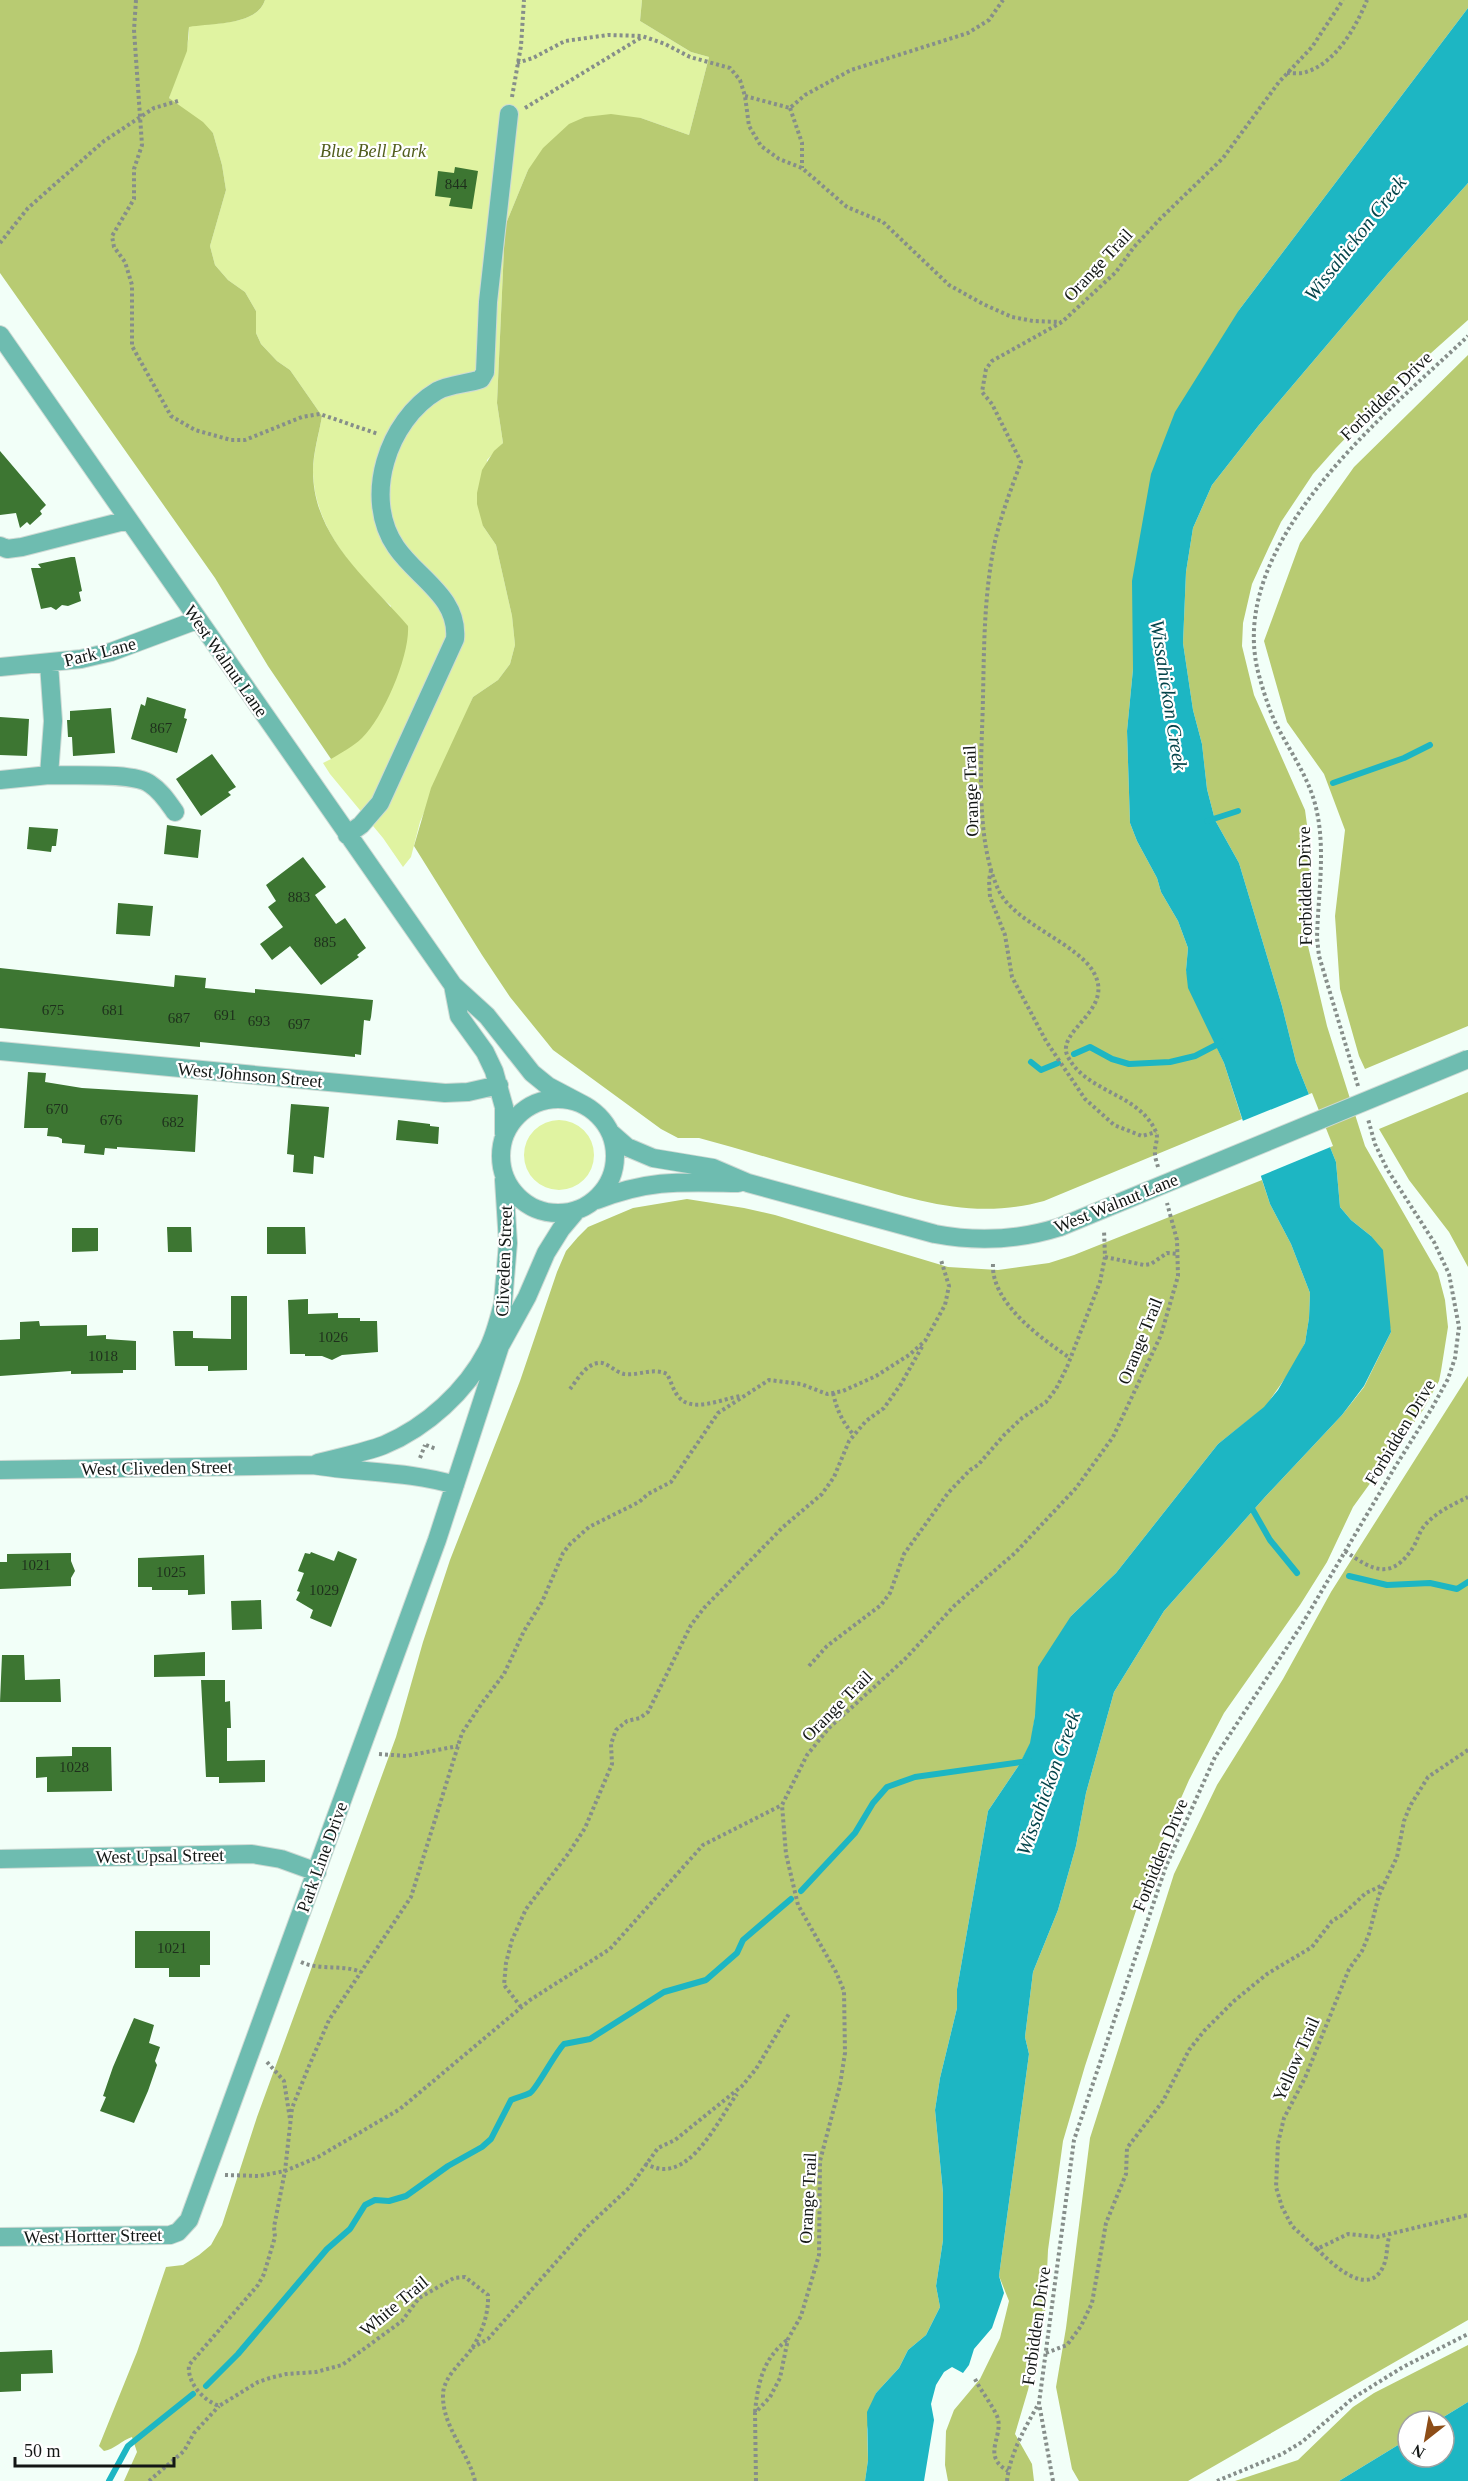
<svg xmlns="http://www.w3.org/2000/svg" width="1468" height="2481" font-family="Georgia,serif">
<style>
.green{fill:#e0f3a1}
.forest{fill:#b8cb72}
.water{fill:#1db6c3}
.pier{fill:#f2fff8}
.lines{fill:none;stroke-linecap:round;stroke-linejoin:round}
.stream{stroke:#1db6c3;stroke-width:6}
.building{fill:#3d7632}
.minor-casing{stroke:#cedad4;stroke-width:20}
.path{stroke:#868e8a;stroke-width:4;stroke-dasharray:3 3;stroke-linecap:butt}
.minor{stroke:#6ebcb0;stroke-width:18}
.minor-bridge-casing{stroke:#cedad4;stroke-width:20;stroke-linecap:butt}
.minor-bridge{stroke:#6ebcb0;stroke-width:18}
.labels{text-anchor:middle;stroke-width:4.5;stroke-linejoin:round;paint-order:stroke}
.number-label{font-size:15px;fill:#1e2f1c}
.park-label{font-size:18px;font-style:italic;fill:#525e1e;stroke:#fff}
.street-label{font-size:18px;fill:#131715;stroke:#fff}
.water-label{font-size:20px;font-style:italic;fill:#04444a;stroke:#fff}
</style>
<rect width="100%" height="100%" fill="#f2fff8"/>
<path class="green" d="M265,0H642L640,21L691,52L709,57L689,135L641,118L528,170L505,226L497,403L503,443L487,460L483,526L496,545L512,616L515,645L510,664L498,680L473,697L420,822L411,857L403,867L383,838L330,774L323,763L331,759L391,606C353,571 314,526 313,472C313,454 319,434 322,416L290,370L277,361L261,344L256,333V311L245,292L228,280L215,265L210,246L226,190L222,165L213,133L169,98C176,74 190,52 189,26C212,23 257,26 265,0Z
M524 1155a35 35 0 1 1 70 0a35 35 0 1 1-70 0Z"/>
<path class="forest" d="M0,0H265C257,26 212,23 189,27L187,51L169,98L203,122L213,133L222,165L226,190L210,246L215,265L228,280L245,292L256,311V333L261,344L277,361L290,370L322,416C319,434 313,453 313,471C313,538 369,580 408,626C410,655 384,717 362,738C354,746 341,753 331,759L268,666L215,578L0,273Z
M642,0H1468V8L1239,310L1133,669L1127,731L1130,823L1137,841L1157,878L1161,892L1178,921L1188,948L1186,970L1198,1006L1224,1063L1242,1119L1044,1201C974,1220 920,1201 853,1182C802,1168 751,1152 699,1138H678L661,1129L553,1050L510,997L482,955L414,846L431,788L473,697L498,680L510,664L515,645L512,616L496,545L483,526L477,504V493L482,470L494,451L503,443L497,403L505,226L528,170L543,148L569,124L585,117L611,114L641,118L689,135L709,57L691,52L640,21Z
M1468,183V320L1403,378L1336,448L1313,474L1281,522L1269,547L1252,584L1243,623L1242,646L1254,695L1305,810L1310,847L1308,946L1327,1026L1365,1146L1438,1273L1445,1300L1448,1327L1441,1371L1439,1381L1423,1410L1353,1507L1327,1562L1300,1605L1224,1713L1189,1780L1149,1871L1085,2066L1063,2141L1048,2250L1045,2315L1028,2390L1015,2434L1032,2464L1034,2481H948L945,2465L946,2431L954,2410L980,2379L1000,2338L1009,2301L999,2276L1029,2054L1025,2037L1033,1972L1058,1910L1076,1846L1086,1793L1114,1692L1164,1611L1265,1497L1342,1415L1364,1387L1391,1332L1371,1236L1351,1220L1340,1207L1336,1162L1296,1062L1282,1006L1239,863L1215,820L1207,789L1202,744L1193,710L1183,643L1186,572L1193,528L1212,485L1259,425L1388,273Z
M1468,355V1026L1365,1069L1359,1056L1340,989L1335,916L1345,830L1324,774L1287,722L1264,641L1300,543L1354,467Z
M1468,1092V1267L1449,1232L1409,1180L1379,1129Z
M1262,1180L1270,1204L1291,1244L1310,1293L1309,1318L1305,1343L1293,1367L1265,1407L1218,1444L1116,1573L1071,1616L1035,1715L1031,1743L1019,1765L988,1811L957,1989V2008L940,2078L935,2110L943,2193V2240L936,2286L940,2307L926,2335L908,2350L899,2368L876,2393L867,2429L868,2460L865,2481H124L137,2452L132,2437C122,2440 115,2449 104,2451L99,2446L137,2352L166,2267L183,2265L199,2255L211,2245L222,2225L257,2117L396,1737L423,1642L450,1560L520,1381L557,1272L566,1251L578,1237L588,1227L633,1208L687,1199L744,1208L775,1215L948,1267L998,1270L1049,1263L1074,1255Z
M1468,1376V2320L1188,2481H1079L1072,2469L1056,2387L1066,2328L1090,2138L1174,1874L1217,1785L1283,1679L1331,1592Z
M1468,2345V2402L1437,2421H1408V2439L1339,2481H1235L1298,2460L1353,2407L1374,2393Z"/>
<path class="water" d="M1468,8V183L1388,273L1259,425L1212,485L1193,528L1186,572L1183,643L1193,710L1202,744L1207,789L1215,820L1239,863L1282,1006L1296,1062L1336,1162L1340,1207L1351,1220L1371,1236L1383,1250L1391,1332L1364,1386L1342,1415L1265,1497L1164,1611L1114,1692L1086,1793L1076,1846L1058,1910L1033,1972L1025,2037L1029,2054L999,2276L1004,2293L992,2328L974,2349L969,2365L963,2373L952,2367L944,2372L936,2385L931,2404L934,2420L924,2481H865L868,2460L867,2412L876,2393L899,2368L908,2350L926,2335L940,2307L936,2286L943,2240V2193L935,2110L940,2078L957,2008V1989L988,1811L1019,1765L1030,1743L1035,1715L1038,1667L1071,1616L1116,1573L1218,1444L1264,1407L1278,1390L1305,1343L1309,1318L1310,1293L1291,1244L1270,1204L1224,1063L1188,988L1186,970L1188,948L1178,921L1161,892L1157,878L1137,841L1130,823L1127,731L1133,669L1132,581L1151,474L1175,412L1239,310Z
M1468,2402V2481H1339L1408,2439V2457H1444V2421H1437Z"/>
<path class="pier" d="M1312,1093L1333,1146L1258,1177L1240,1122Z"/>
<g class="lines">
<path class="stream" d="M1333,783L1404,758L1430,745
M1207,821L1238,811
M1074,1054L1090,1047L1112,1059L1129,1064L1170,1062L1195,1056L1222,1042
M1031,1062L1041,1070L1058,1063
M1250,1505L1270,1540L1297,1573
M1349,1576L1387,1585L1430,1583L1457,1589L1468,1582
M801,1891L855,1833L873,1803L887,1787L915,1777L1029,1761
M206,2386L238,2354L327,2249L350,2229L365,2205L375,2200L389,2201L406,2196L448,2166L482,2147L491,2139L511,2100C518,2097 524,2096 530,2093C536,2090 555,2053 564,2044L590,2039L664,1992L706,1980L737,1953L743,1940L791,1899
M109,2481L128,2446L193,2394"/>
</g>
<path class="building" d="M455,167L478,171L472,209L449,206L451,198L435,196L438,171L454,173Z
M0,451L46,505L40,511L42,514L30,525L27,522L20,528L16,513L0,515Z
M71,557H75L82,591L79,592L81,601L68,606L62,605L56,610L51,607L41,609L31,568H41L38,564Z
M147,697L186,709L184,718L187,719L177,753L131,739L141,704L145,706Z
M111,708L115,753L73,756L72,737H68L67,720H70V711Z
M0,717L29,719L27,756L0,755Z
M212,754L236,787L228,792L231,795L201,816L176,779Z
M167,825L201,830L198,858L164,854Z
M29,827L58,829L56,846H52L51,852L27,849Z
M303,857L326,887L315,895L336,924L345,918L366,948L357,955L359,957L321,985L290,946L272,960L260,944L283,927L268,907L276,901L266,885Z
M118,903L153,906L150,936L116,934Z
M0,968L174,987L175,975L206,978L205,988L255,993V989L373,1000L371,1017L370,1021L364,1020L361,1055L355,1054V1057L200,1042V1047L0,1028Z
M28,1072L46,1073L45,1082L82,1088L198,1095L195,1152L117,1147V1149L105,1148L104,1155L84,1153L85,1145L62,1143V1139L58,1137L47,1136L48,1128H24Z
M291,1104L329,1107L324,1158L314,1156L313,1174L293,1172L294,1155L287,1154Z
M398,1120L430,1124V1126L439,1127L438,1144L396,1140Z
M167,1227H191L192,1252H168Z
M267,1227H305L306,1254H267Z
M72,1228H98V1251L72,1252Z
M231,1296H247V1370L208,1371V1366H175L173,1331H193V1338L231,1339Z
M308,1299V1314L338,1313V1318H360V1321H377L378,1352L342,1355L332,1360L322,1356H305V1354H290L288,1300Z
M39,1321L40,1326L87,1325V1336L106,1335V1339L136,1341V1370H123V1373L71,1374V1371L0,1376V1340L20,1339V1322Z
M338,1551L357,1559L331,1627L310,1618L313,1610L296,1600L300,1592L297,1591L304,1573L298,1571L305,1553L310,1554L311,1552L334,1561Z
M71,1553V1561L75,1571L71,1578V1586L0,1589V1562H7V1554Z
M204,1555L205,1594L188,1595V1590H152V1587H138V1558Z
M261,1600L262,1629L232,1630L231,1601Z
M205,1652V1676L154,1677V1655Z
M2,1655H24L25,1680L60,1679L61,1702H0Z
M201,1680H225V1702L230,1701L231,1728H227V1761L265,1760V1782L219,1783V1777H206Z
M72,1747H111L112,1791L47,1792V1777L36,1778V1757L72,1756Z
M135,1931H210V1965H200V1977H169V1968H135Z
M134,2018L154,2025L149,2043L160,2047L155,2061L157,2065L148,2091L134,2123L100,2111L106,2097L103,2096L113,2067Z
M52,2350L53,2373L21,2374V2391L0,2392V2352Z"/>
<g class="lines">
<g class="minor-casing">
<path id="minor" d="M0,335L453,985L487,1016L532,1073L548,1086L584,1105
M0,546L7,549L22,547L128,520
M49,664L53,721L49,775C72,776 134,772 150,784C161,791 168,802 175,812
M0,667L81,659L111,652L197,620
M0,780L49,775
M347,835L361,825L380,803L455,639C459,597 417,578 396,547C362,498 388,420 437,391C450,384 467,384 481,379L485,372L488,302L509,114
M453,985L459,1016L485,1052L494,1071L504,1107V1134
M0,1051L445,1093L468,1092L499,1085
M501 1156a57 57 0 1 1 114 0a57 57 0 1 1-114 0Z
M611,1133L627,1147L653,1158L713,1168L748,1183L935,1234C977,1242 1019,1240 1060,1227
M597,1200C650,1179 683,1182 738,1183
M502,1314L508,1243L504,1180
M318,1463C340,1457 363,1453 384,1445C427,1427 466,1391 487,1351C495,1336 499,1319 503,1303
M0,1470L313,1465C361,1473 409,1471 455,1485
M0,1859L252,1854L281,1859L317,1872
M0,2237L170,2235L178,2232L189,2220L437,1540L500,1346L527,1297L546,1253L561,1229L577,1210"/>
</g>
<path class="path" d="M136,0L134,30L142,145L134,169V199L112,236L114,247L125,262L132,285V346L171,416L195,430L231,440H245L302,417L320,414L378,434
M517,63L533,58L565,41L608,35L642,36L665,44L690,57L730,68L740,80L745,96L749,126L761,146L779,159L802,168L847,207L883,222L949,285L983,304L1012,317L1033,321L1061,322
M1287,73C1293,73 1301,74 1306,72C1336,63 1356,27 1367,0
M745,96L790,108L805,95L851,70L968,33L989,20L1003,0
M512,97L521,46L524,0
M525,108L642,37
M790,108L802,143V168
M0,243L28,208L104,141L154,108L178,101
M991,870L989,880L990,897L1005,935L1012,977L1046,1041L1085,1099L1114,1125L1142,1136L1156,1132
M1358,1086L1319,956L1317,938C1318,891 1328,840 1312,794C1303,769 1287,746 1275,722C1269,709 1264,693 1260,679C1220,546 1384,416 1468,336
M1158,1167C1157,1163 1155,1158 1155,1154C1154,1146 1159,1139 1156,1132C1139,1093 1087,1093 1068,1057C1054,1031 1115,1011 1094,973C1079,944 1014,923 999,891C974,839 982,754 983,697C984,650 984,604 992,557C997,525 1010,492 1021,462L992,404L982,392L986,369L992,361L1062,322L1116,272L1134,247L1160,219L1223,158L1279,82L1312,47L1343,0
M1105,1257L1144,1265L1151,1264L1167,1253L1178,1254
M993,1264C991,1303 1042,1339 1070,1358
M570,1389C577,1380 585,1365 598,1363C606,1361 615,1372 624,1374C640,1376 652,1367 667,1374C671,1381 673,1390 678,1396C691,1414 722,1399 740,1396
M833,1393C837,1410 842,1422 854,1435
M426,1445L436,1449
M420,1458L425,1445
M1345,1551C1373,1571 1392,1581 1414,1546C1417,1540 1419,1534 1422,1529C1432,1514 1452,1505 1468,1497
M809,1666L827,1646L881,1605L890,1593L904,1554L948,1493L970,1470L978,1465L1005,1434L1022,1418L1046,1402L1056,1389L1067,1367L1100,1282L1105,1257L1104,1230
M1468,1750L1428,1777L1410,1806L1404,1821L1397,1857L1379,1895L1369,1934L1362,1951L1349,1969L1305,2078L1284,2118L1278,2143L1276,2187L1282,2207L1292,2226L1317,2249L1348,2234L1377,2237L1468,2215
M379,1754L406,1756L458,1746
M301,1962C321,1971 341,1964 361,1972
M521,2007L504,1985L506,1963L512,1940L526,1909L568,1854L585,1828L612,1764L611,1744L616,1730L627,1721L640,1718L648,1712L691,1625L704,1608L783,1527L822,1494L834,1477L849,1441L866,1421L884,1408L901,1384L923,1345
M267,2062L284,2081L290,2119
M645,2164C651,2166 657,2169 663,2169C696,2170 720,2117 737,2094
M225,2175L259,2176L285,2171L318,2157L400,2109L530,2000L610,1949L703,1845L782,1805
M1317,2249C1331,2263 1368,2299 1383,2267C1388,2257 1386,2245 1390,2234
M472,2348L488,2339L587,2227L630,2187L658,2148L675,2140L742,2086L756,2069L790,2012
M1046,2353L1067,2345L1081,2326L1092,2303L1106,2223L1126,2174L1127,2148L1163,2101L1189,2050L1204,2031L1234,2001L1267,1974L1312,1947L1332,1921L1342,1915L1366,1893L1383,1885
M975,2379C981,2391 991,2403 997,2416C1005,2436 980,2455 1008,2471
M755,2412C758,2382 763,2359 787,2340
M149,2481L184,2451L194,2433L219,2406
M475,2481C468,2451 442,2427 443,2394C444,2377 460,2364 470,2351C481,2336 489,2314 488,2295L465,2277L454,2278L419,2298L402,2321L342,2365L316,2372L286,2374L270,2378L258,2382L219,2406C203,2400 187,2383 189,2365L258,2285L264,2274L275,2237L274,2227L285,2171L292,2108L309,2066L329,2020L411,1897L462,1733L482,1703L504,1674L524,1631L542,1602L563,1553L570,1544L589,1527L639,1502L648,1494L671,1482L718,1413L769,1380L801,1384L827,1394L843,1391L876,1376L909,1355L925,1341L945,1305L949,1286L941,1260
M756,2481L755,2413L770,2397L780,2378L788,2339L801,2316L819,2255L820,2161L840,2085L845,2053L844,1991L836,1972L798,1905L786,1854L782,1805L807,1755L829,1728L905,1659L955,1605L1015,1553L1076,1488L1113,1437L1161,1335L1178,1276L1177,1240L1167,1203
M1007,2481C1010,2453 1025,2428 1039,2403
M1053,2481L1039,2403L1074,2140L1166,1866L1215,1757L1301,1626L1395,1467L1432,1408L1448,1379L1455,1358L1459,1327L1449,1274L1434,1242L1387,1169L1375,1144L1368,1119
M1217,2481L1282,2454L1302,2442L1353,2398L1403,2367L1468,2334"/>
<use href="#minor" class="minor"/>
<g class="minor-bridge-casing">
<path id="minor-bridge" d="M1060,1227L1468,1059"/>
</g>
<use href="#minor-bridge" class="minor-bridge"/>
</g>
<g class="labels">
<g class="number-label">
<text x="456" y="189">844</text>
<text x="161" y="733">867</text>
<text x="299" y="902">883</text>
<text x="325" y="947">885</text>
<text x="53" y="1015">675</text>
<text x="113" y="1015">681</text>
<text x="225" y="1020">691</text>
<text x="179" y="1023">687</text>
<text x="259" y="1026">693</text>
<text x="299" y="1029">697</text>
<text x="57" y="1114">670</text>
<text x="111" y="1125">676</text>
<text x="173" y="1127">682</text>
<text x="333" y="1342">1026</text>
<text x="103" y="1361">1018</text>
<text x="36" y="1570">1021</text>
<text x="171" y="1577">1025</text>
<text x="324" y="1595">1029</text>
<text x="74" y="1772">1028</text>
<text x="172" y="1953">1021</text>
</g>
<g class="park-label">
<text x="373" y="157">Blue Bell Park</text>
</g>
<g class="street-label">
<text transform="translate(1098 265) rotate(-47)" y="6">Orange Trail</text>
<text transform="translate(1386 396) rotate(-44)" y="6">Forbidden Drive</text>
<text transform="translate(100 652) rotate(-14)" y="6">Park Lane</text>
<text transform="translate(226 661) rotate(55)" y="6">West Walnut Lane</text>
<text transform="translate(971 791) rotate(-92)" y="6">Orange Trail</text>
<text transform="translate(1305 886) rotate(-91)" y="6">Forbidden Drive</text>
<text transform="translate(250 1075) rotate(5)" y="6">West Johnson Street</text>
<text transform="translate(1116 1203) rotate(-22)" y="6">West Walnut Lane</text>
<text transform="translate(504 1261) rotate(-88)" y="6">Cliveden Street</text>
<text transform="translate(1140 1341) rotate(-68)" y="6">Orange Trail</text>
<text transform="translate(1400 1432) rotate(-59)" y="6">Forbidden Drive</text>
<text transform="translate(157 1468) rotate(-1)" y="6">West Cliveden Street</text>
<text transform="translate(837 1706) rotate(-45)" y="6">Orange Trail</text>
<text transform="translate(1160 1855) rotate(-68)" y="6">Forbidden Drive</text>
<text transform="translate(160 1856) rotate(-1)" y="6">West Upsal Street</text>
<text transform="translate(322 1857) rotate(-70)" y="6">Park Line Drive</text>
<text transform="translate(1296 2059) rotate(-66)" y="6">Yellow Trail</text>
<text transform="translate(808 2198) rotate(-87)" y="6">Orange Trail</text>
<text transform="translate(93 2236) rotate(-1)" y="6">West Hortter Street</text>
<text transform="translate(394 2306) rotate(-40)" y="6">White Trail</text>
<text transform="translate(1036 2326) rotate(-82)" y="6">Forbidden Drive</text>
</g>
<g class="water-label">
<text transform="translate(1355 238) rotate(-52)" y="7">Wissahickon Creek</text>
<text transform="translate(1169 695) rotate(81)" y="7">Wissahickon Creek</text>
<text transform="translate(1048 1783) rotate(-70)" y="7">Wissahickon Creek</text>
</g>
</g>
<g transform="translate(1426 2439) rotate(211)"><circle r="28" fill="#ffffff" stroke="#a1a2a1" stroke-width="1.5"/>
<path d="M0-4.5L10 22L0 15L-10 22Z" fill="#8d4d17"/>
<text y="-9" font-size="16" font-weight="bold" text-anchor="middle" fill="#131715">N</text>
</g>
<path d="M15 2457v9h159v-9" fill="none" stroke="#131715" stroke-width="3"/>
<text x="24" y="2457" font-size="18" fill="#131715" stroke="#ffffff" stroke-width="4.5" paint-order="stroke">50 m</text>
</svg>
